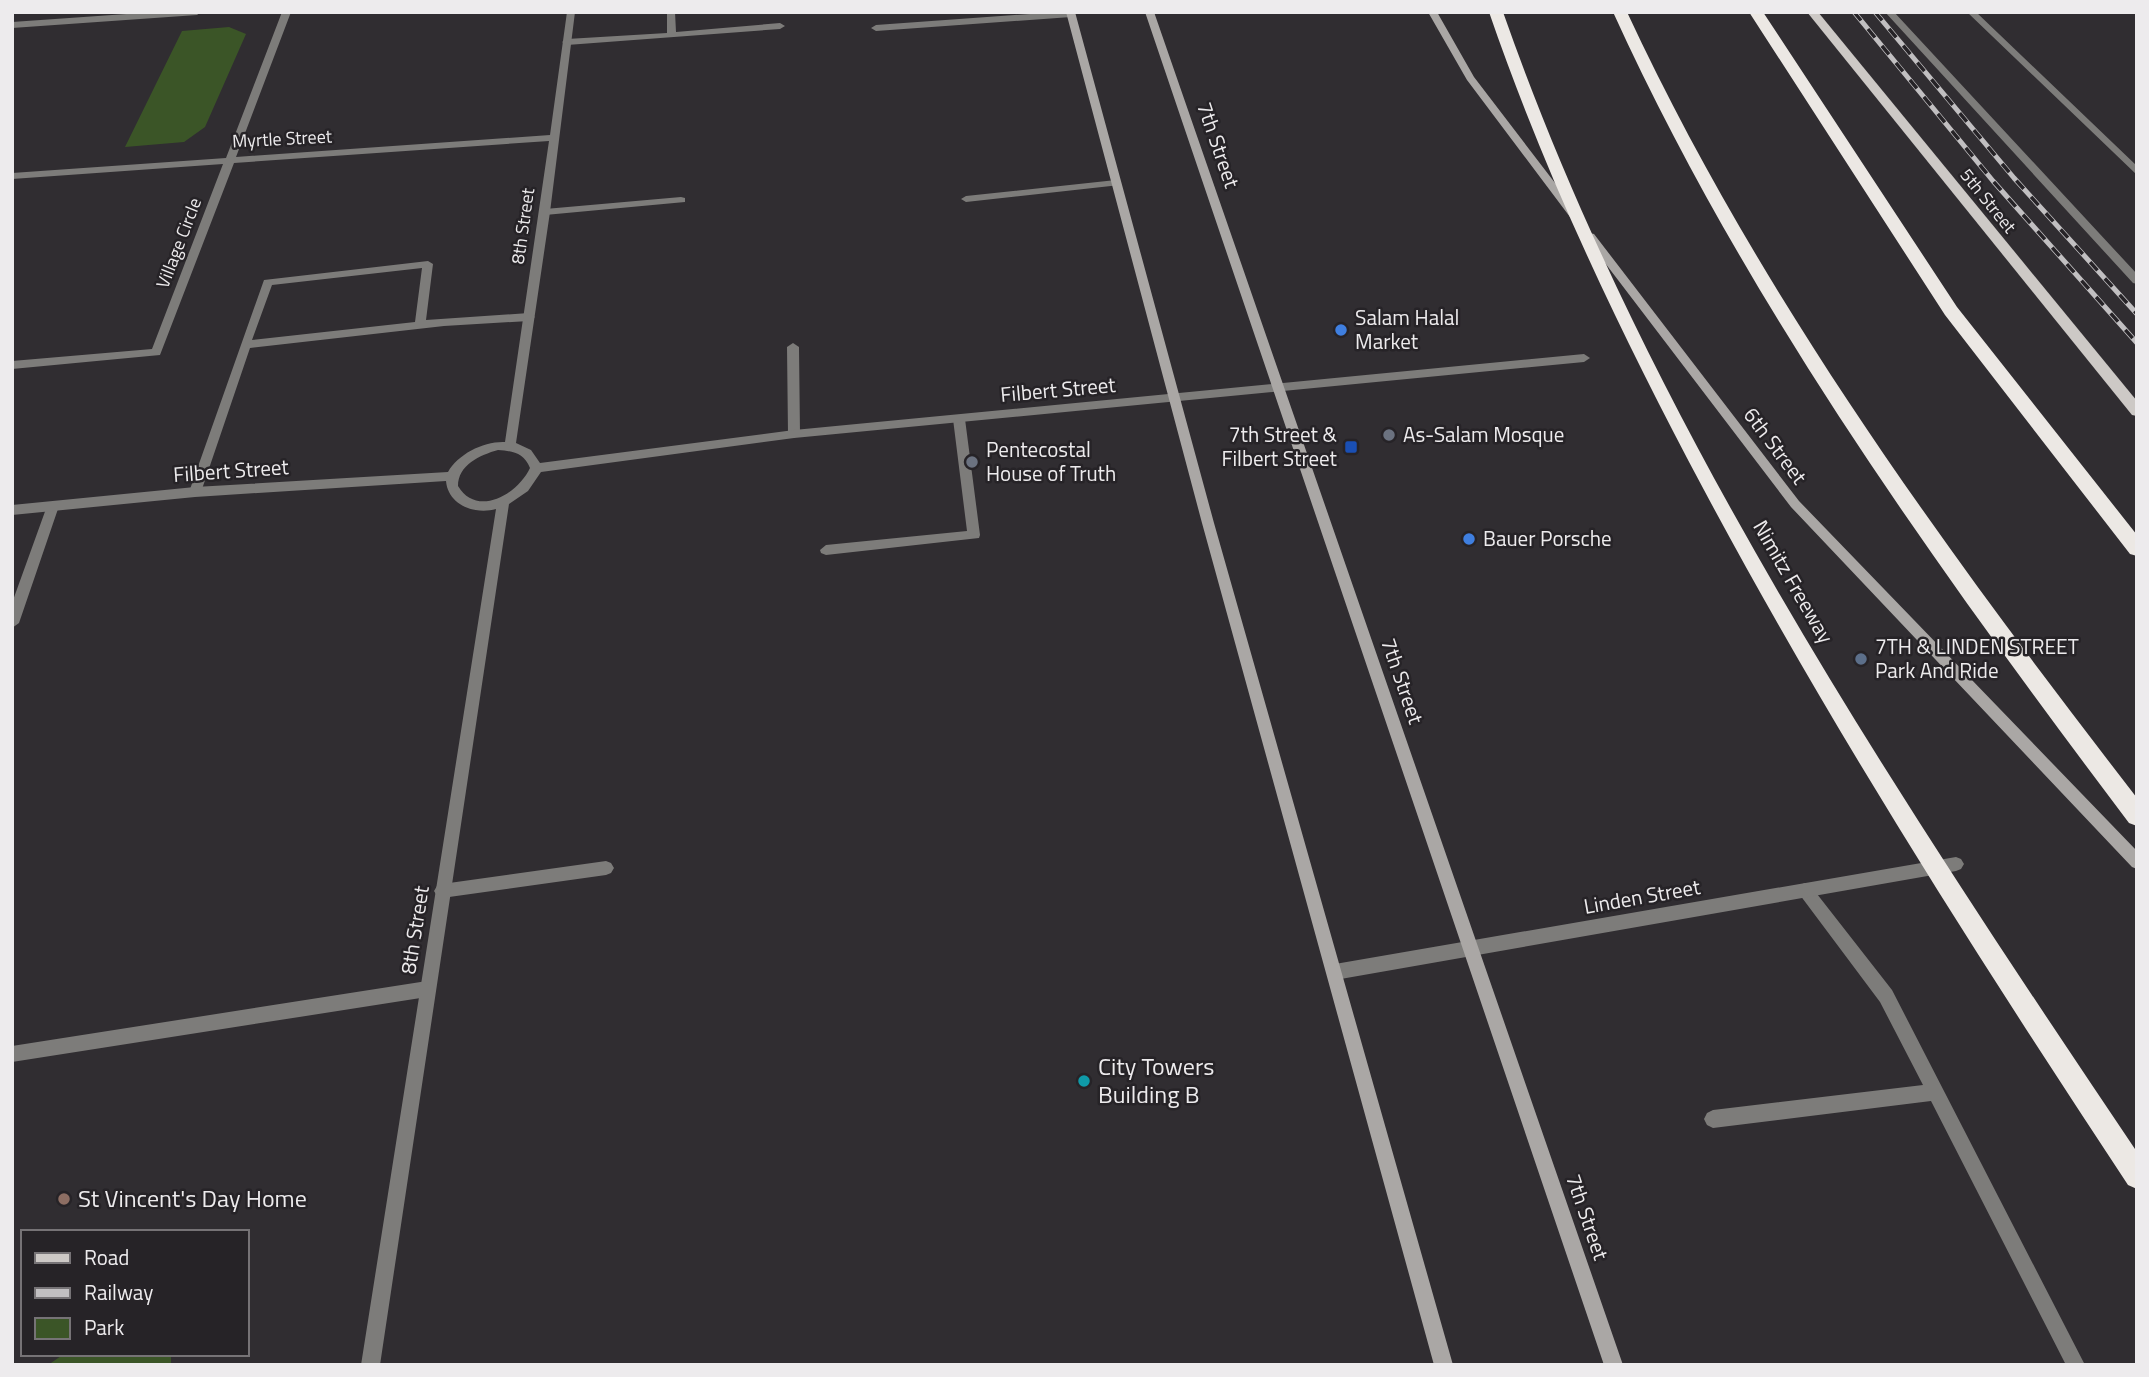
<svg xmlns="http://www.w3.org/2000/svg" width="2149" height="1377" font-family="'Titillium Web',sans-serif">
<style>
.green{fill:#3b5527}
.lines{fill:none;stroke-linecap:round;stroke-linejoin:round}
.lane{fill:#7d7c7a;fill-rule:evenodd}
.street{fill:#7d7c7a;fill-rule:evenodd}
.secondary{fill:#aaa7a5;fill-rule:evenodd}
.primary{fill:#cdc9c6;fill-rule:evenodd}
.highway{fill:#ece8e4;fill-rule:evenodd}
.rail-casing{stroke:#c1bfc1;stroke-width:5}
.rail{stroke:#262327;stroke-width:3.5;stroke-dasharray:11;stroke-linecap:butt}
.shop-dot{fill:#3f7fe0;stroke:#262327;stroke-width:2.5}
.worship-dot{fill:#6b7280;stroke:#262327;stroke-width:2.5}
.transit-dot{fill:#1a4fb4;stroke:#262327;stroke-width:2.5}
.service-dot{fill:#5c6f8a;stroke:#262327;stroke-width:2.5}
.culture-dot{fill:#0f9aa8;stroke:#262327;stroke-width:2.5}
.education-dot{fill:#8d6e63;stroke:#262327;stroke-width:2.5}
.labels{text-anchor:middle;stroke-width:5;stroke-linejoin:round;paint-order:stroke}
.far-street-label{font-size:18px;fill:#edebed;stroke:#262327}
.street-label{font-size:21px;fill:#edebed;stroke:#262327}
.poi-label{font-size:21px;fill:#edebed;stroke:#262327;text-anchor:start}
.near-poi-label{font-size:24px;fill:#edebed;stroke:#262327;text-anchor:start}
</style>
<rect width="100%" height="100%" fill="#302d31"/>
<path class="green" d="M229,27L246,34L205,127L184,142L125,147L182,31Z
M64,1354H171V1365H48Z"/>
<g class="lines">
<path class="lane" d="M667,12H675L676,32L780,23L785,26L780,29L567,45L562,42L567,39L667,33Z
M1058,12L1075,14L1071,17L876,31L871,28L876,25Z
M1967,12H1976L2137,166V175Z
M1116,180L1121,183L1120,185L966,202L961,199L966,196Z
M681,197L685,198V202L545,215L540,212L545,209Z
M428,261L433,264L426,320L529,313L535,317L529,321L444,326L250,348L201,492L199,495H191L189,492L264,280ZM422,268L415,322L252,340L272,285Z
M793,343L799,347L800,434L794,438L788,434L787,347Z
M959,415L965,419L980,535L979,538L826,555L821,553L820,550L826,545L967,531L953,419Z
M53,501L59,506L19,623L12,628V603L47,506Z
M606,861L611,863L614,868L611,873L606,875L442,898L437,896L434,891L437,886L442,884Z
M1805,883L1810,885L1892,990L2085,1365H2066L1931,1101L1713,1128L1707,1125L1704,1119L1707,1113L1713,1110L1923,1085L1880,1002L1800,895L1797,890L1800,885Z
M427,981L433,984L435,989L433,994L427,997L12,1062V1046Z"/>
<path class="street" d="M155,12H201L197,15L12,28V22Z
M282,12H291L236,157L550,135L567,12H575L550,212L516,443L531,450L540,463L794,430L1584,354L1590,358L1584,362L794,438L541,472L528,491L509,504L380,1365H361L496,509C475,515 448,505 446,481L195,497L12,515V505L195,487L448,472C458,454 484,441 505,442L549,141L234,163L160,355L12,369V361L152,349L223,164L12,179V173L226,158ZM498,450C513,451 524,453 530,468C518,494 477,518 458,486C458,465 480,455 498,450Z
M1885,12H1894L2137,274V284L2133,283Z
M1956,857L1961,859L1964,864L1961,869L1956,871L1335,980L1329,977L1327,972L1329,967L1335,964Z"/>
<path class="secondary" d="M1066,12H1075L1214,523L1453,1365H1434L1202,523Z
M1145,12H1154L1623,1365H1604Z
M1428,12H1437L1474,77L1578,213V217H1570L1467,80Z
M1590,233L1594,234L1799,501L2137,851V869L2132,867L1791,507L1586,238V234Z"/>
<path class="primary" d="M1807,12H1818L2137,401V416L2132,415Z"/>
<path class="highway" d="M1489,12H1503C1646,420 1897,795 2137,1152V1189L2128,1185C1979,959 1832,730 1704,490C1622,336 1546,178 1489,12Z
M1613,12H1627C1759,296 1947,552 2137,798V826L2129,823C1937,568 1746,304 1613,12Z
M1749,12H1763L1957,307L2137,535V556L2130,554L1945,315Z"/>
<g class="rail-casing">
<path id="rail" d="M1854,12L1993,181L2137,343
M1875,12L2014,178L2137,314"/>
</g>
<use href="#rail" class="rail"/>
</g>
<g class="shop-dot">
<circle cx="1341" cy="330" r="7"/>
<circle cx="1469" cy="539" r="7"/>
</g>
<g class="worship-dot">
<circle cx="1389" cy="435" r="7"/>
<circle cx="972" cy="462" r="7"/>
</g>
<rect class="transit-dot" x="1344" y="440" width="14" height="14" rx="3.5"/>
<circle class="service-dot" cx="1861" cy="659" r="7"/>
<circle class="culture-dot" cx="1084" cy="1081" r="7"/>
<circle class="education-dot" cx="64" cy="1199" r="7"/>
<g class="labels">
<g class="far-street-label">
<text transform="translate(282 139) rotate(-3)" y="6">Myrtle Street</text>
<text transform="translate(1988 201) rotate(51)" y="6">5th Street</text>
<text transform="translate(523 226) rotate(-82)" y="6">8th Street</text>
<text transform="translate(179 243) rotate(-69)" y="6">Village Circle</text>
</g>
<g class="street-label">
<text transform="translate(1218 145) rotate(71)" y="7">7th Street</text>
<text transform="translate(1058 390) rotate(-5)" y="7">Filbert Street</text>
<text transform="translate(1775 446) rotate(53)" y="7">6th Street</text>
<text transform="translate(231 471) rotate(-4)" y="7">Filbert Street</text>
<text transform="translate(1793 582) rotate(60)" y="7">Nimitz Freeway</text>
<text transform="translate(1402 681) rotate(71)" y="7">7th Street</text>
<text transform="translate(1642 897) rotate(-10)" y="7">Linden Street</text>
<text transform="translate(415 930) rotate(-81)" y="7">8th Street</text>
<text transform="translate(1587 1217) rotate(71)" y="7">7th Street</text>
</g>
<g class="poi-label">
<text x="1355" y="325">Salam Halal<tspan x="1355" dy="24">Market</tspan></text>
<text x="1337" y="442" text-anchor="end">7th Street &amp;<tspan x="1337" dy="24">Filbert Street</tspan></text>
<text x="1403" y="442">As-Salam Mosque</text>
<text x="986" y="457">Pentecostal<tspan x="986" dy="24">House of Truth</tspan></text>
<text x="1483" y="546">Bauer Porsche</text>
<text x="1875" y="654">7TH &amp; LINDEN STREET<tspan x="1875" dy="24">Park And Ride</tspan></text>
</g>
<g class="near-poi-label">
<text x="1098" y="1075">City Towers<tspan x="1098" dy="28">Building B</tspan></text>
<text x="78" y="1207">St Vincent's Day Home</text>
</g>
</g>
<rect width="2149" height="1377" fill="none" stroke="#edebed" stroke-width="28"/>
<rect x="21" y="1230" width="228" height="126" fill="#262327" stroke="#767376" stroke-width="2"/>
<rect x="35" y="1253" width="35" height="10" fill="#cdc9c6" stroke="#767376" stroke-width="2"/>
<text x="84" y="1265" font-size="21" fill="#edebed">Road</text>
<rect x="35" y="1288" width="35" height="10" fill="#c1bfc1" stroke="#767376" stroke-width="2"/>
<text x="84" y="1300" font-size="21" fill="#edebed">Railway</text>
<rect x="35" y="1318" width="35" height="21" fill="#3b5527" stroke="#767376" stroke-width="2"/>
<text x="84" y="1335" font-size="21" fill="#edebed">Park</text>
</svg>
